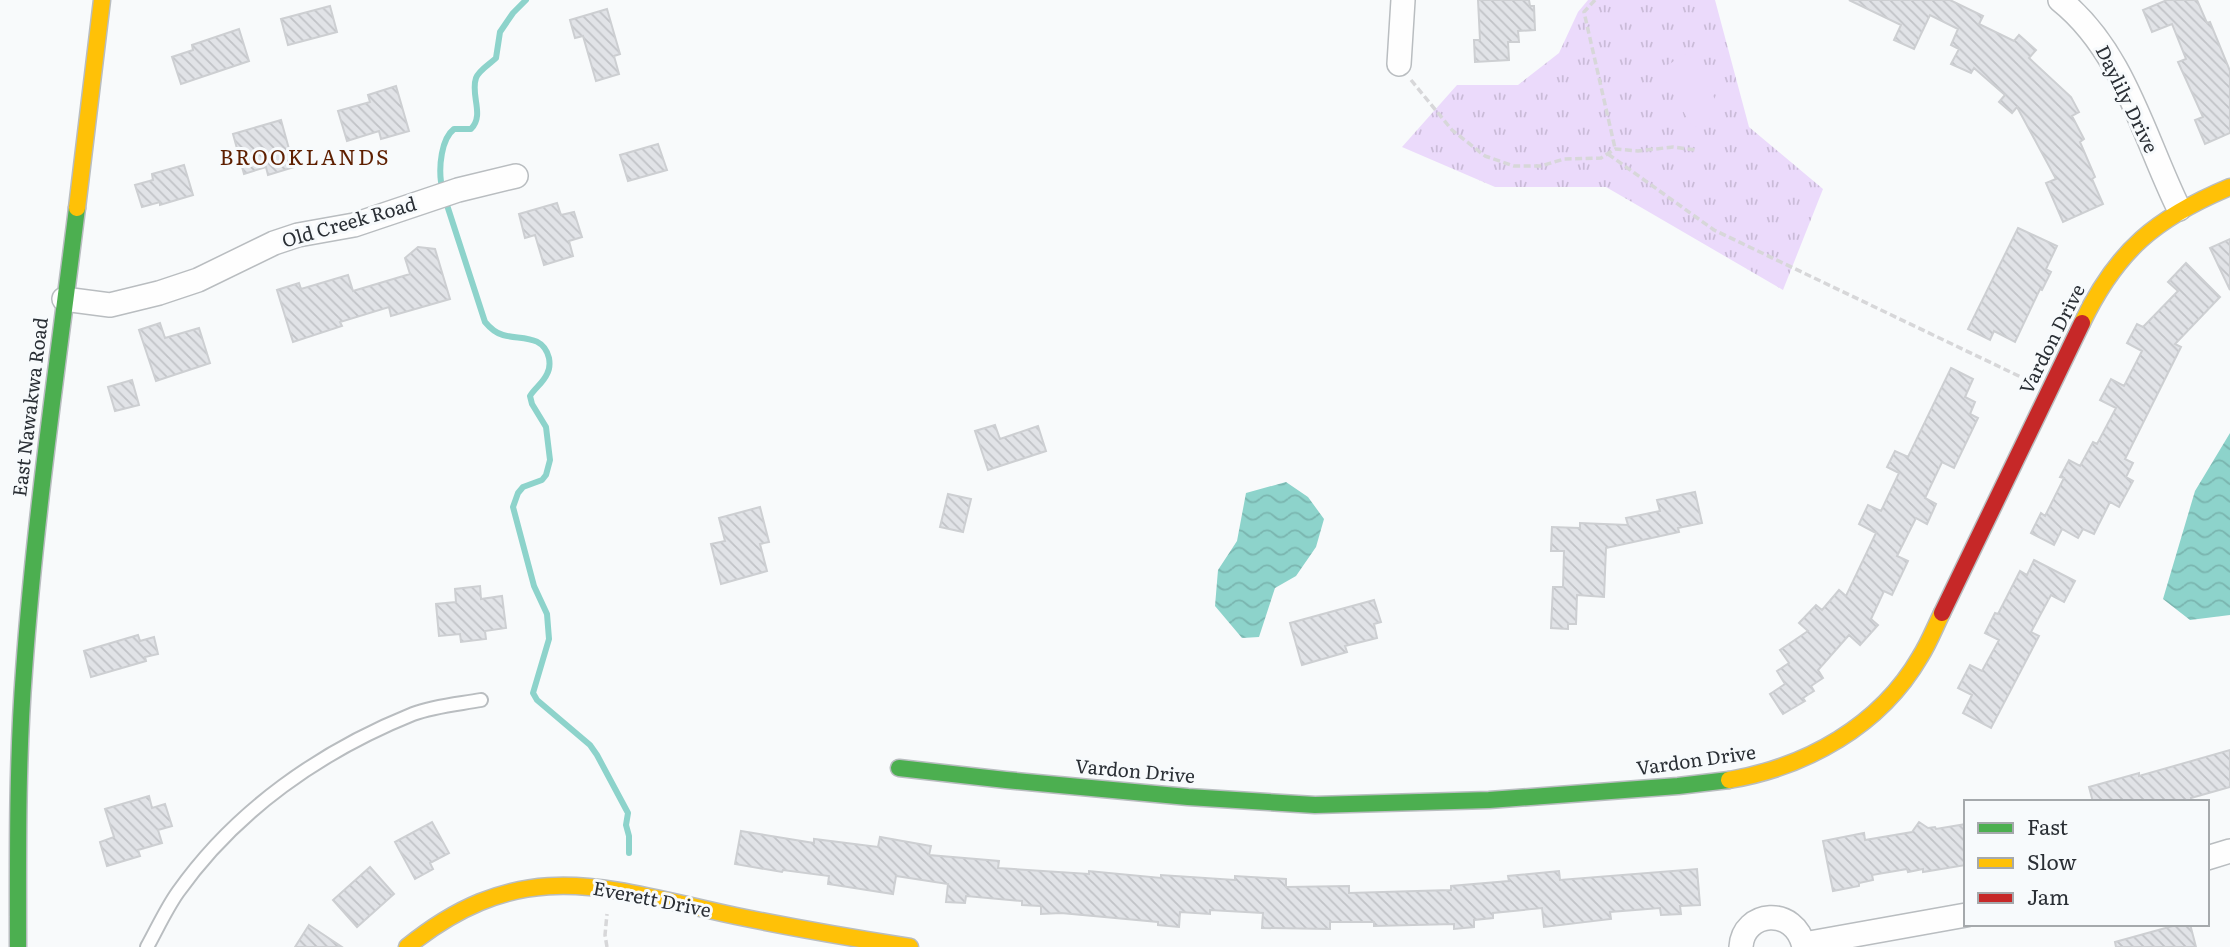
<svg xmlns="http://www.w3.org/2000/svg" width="2230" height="947" font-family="Literata,serif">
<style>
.park{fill:url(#park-tufts)}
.pitch{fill:#ebdafb}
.water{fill:url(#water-waves)}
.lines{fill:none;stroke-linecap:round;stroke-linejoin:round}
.stream{stroke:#8dd3cb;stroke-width:6}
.building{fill:url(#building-back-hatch);stroke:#cdcfd2;stroke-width:2}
.lane-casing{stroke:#b9bdc0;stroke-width:16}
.street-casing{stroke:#b9bdc0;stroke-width:26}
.fast-casing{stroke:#b9bdc0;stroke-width:19}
.slow-casing{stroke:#b9bdc0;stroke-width:19}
.jam-casing{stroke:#b9bdc0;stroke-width:19}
.path{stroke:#d7d7d9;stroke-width:3.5;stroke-dasharray:7 3.5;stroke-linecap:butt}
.lane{stroke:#fefefe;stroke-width:12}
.street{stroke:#fefefe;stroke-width:23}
.fast{stroke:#4caf50;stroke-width:16}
.slow{stroke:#ffc107;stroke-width:16}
.jam{stroke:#c62828;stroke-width:16}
.labels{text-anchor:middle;stroke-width:6;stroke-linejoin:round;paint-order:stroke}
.street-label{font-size:19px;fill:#2a2f35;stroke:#f7fafc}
.neighbourhood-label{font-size:21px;letter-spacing:2px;fill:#5e1f00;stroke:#f7fafc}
</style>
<defs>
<pattern id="park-tufts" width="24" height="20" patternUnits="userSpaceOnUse" patternTransform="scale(1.75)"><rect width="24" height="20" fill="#ebdafb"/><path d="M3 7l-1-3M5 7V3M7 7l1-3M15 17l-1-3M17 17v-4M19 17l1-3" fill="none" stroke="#cabbd8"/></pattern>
<pattern id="water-waves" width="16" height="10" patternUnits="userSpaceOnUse" patternTransform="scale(1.75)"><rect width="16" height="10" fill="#8dd3cb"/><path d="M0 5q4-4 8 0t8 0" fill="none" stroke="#7ab5af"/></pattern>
<pattern id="building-back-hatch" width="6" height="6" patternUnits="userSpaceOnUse" patternTransform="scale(1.75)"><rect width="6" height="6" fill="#e1e3e7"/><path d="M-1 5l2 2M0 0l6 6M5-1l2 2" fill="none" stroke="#c1c3c7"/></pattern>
</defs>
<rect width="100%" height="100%" fill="#f8fafb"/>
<path class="park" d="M1588,0H1715L1749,127L1823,189L1783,290L1606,187H1495L1402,147L1457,85H1518L1559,53L1578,12Z"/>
<path class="pitch" d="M1688,53L1722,111L1693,128L1659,70Z"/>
<path class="water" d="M2230,433V615L2190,620L2163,599L2195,491Z
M1286,482L1308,497L1324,519L1316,547L1296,576L1275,588L1259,637L1242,638L1215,606L1218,570L1237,541L1246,493Z"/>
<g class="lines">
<path class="stream" d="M441,182C439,167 441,139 454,129H471C485,115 470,95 476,78C479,70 490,64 496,58L500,32L513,13L526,0
M446,202L485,322C490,328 495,333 503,335C521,340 543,334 549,358C550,364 550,369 547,374C543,383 535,388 530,396L532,404L546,427L550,460L546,475L542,480L523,487L518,493L513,507L534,586L547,614L549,639L533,693L537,700L590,745L597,755L628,813L626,825L629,836V853"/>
</g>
<path class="building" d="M1478,0H1529L1530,6H1534L1535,30L1518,31L1519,42H1508L1509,60L1475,62L1474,40H1480Z
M1849,0H1950L1983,16L1979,24L2014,41L2019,35L2036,50L2029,58L2071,97L2079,112L2072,116L2084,139L2080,142L2095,177L2092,179L2103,204L2063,222L2046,183L2056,179L2017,107L2012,113L1999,102L2005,95L1974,68L1971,73L1951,64L1959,49L1951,45L1958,29L1930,15L1914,49L1894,40L1901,25Z
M2167,0H2197L2207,23L2210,22L2230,71V133L2205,144L2195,120L2203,117L2178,62L2186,59L2172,24L2152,32L2143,10Z
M330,6L337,32L288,45L281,19Z
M607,9L620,54L614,56L619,74L596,81L583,36L575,38L570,20Z
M239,29L249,61L181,84L172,57L193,50L192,45Z
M396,86L409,131L381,139L379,131L347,141L338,111L370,102L368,95Z
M281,120L294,167L268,175L266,167L244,174L233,134Z
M658,144L667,170L628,181L620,155Z
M184,165L193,195L160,205V202L142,207L135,185L153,180L152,174Z
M557,203L561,215L574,212L582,237L569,241L573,256L544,265L535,235L525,238L519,214Z
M2018,228L2057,246L2046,269L2051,272L2042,290L2040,289L2015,342L1994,331L1990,340L1968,329Z
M2230,239V290L2210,248Z
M418,247L435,249L450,299L391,316L389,307L340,322L342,326L293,342L277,290L299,283L301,289L348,275L353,291L410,274L405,258Z
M2186,263L2220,297L2175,344L2181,347L2125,459L2133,463L2126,477L2133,481L2119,507L2110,502L2094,534L2083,529L2078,538L2062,529L2054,545L2031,533L2041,513L2045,516L2064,478L2060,477L2069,460L2080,466L2093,442L2097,444L2116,408L2100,400L2111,379L2124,386L2142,351L2127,343L2137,324L2143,327L2178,291L2168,282Z
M160,323L165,338L199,328L210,363L156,381L139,330Z
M1951,368L1973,379L1965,397L1975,402L1970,414L1978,418L1954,468L1942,462L1925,498L1936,504L1927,524L1916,518L1897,556L1908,561L1892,595L1884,591L1871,619L1878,625L1860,645L1849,635L1818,670L1823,678L1811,686L1814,691L1803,698L1805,701L1783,714L1770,694L1785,684L1777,671L1789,663L1780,650L1808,631L1799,623L1816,605L1822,610L1839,590L1846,596L1876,533L1859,524L1868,505L1881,511L1899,473L1887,467L1895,451L1908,457Z
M132,380L139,405L115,411L108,387Z
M995,425L1000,439L1038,426L1046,451L988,470L975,431Z
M1695,492L1702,523L1678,528L1679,532L1606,548L1604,597L1577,595L1576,624H1568V629L1551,628L1553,587H1563L1564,551H1551L1552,527L1580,528V523L1628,525L1626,518L1660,511L1657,500Z
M948,494L971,499L963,532L940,527Z
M760,507L769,542L760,544L767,571L721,584L711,544L725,541L719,518Z
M2034,560L2075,581L2064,602L2051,595L2031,632L2039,636L1991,728L1963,713L1972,695L1958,688L1970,665L1982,671L1999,640L1985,633L1995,613L1998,614L2020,571L2027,575Z
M480,586L481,599L502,596L506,628L485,631L486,639L461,642L460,634L439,636L436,604L456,602L455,589Z
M1374,600L1381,622L1374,624L1377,638L1345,646L1347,652L1302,665L1290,623Z
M138,635L140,641L154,637L158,654L145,657L146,661L91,677L84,651Z
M2230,750V787L2191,798L2192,802H2093L2089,787L2139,773V776Z
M149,796L152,808L165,804L172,826L158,830L162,843L138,850L140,856L107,866L100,842L114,837L105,809Z
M432,822L449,853L430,863L433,869L415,879L395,842Z
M1919,822L1928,828L1935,827L1936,829L1966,824V865L1923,872V869L1908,872L1907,869L1872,875L1873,880L1859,883V886L1833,891L1823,841L1864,833L1865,840L1912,832Z
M741,831L814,843V839L878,847L880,837L931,846L929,855L999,861L998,868L1089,874V871L1161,878V875L1235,880V876L1286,879V887L1349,886V893L1451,890V886L1509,881L1508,876L1559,871L1560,880L1697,869L1700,905L1680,906L1681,914L1661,915L1660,908L1610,912L1611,919L1544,927L1542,908L1493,913V918L1474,920V927L1454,929V924L1374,926V922H1330V929L1262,928L1263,913L1210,910V914L1180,912L1179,927L1158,925V922L1061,913L1041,914V906L1022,905V901L966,896L965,903L946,902L948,884L896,876L893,894L828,884L829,876L783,870L782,872L735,864Z
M370,867L394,894L357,927L333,900Z
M2180,924H2190L2196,947H2116L2115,942Z
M309,925L342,947H295Z"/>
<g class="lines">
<g class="lane-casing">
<path id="lane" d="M147,947C157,929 166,909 178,892C236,810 321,751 413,714C434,706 459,704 481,700"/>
</g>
<g class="street-casing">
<path id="street" d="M2060,0C2124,51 2144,138 2179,209
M1399,64L1403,0
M64,299L110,305L159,293L198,280L274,243L298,235L354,225L458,190L516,176
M2207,858L2230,851
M1804,944L1966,915
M1741,947C1743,911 1795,905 1804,947"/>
</g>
<g class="fast-casing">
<path id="fast" d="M899,768L1006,780L1188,797L1315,805L1489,800L1678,786L1729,780
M18,947C18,855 17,763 24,671C35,516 58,362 77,208"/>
</g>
<g class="slow-casing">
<path id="slow" d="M77,208L102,0
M2082,323C2117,250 2156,218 2230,187
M1729,780C1806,767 1880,726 1920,657C1929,643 1935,627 1942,613
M407,947C523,853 606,888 736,916C794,928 852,938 910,947"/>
</g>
<g class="jam-casing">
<path id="jam" d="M1942,613L2082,323"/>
</g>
<path class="path" d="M1595,0L1584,12L1615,148
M1411,80L1452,130L1485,156L1514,166H1541L1564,159L1601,158L1615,149L1638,151L1673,147L1696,150
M1608,154L1714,230L2025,379
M607,947L605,935L607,914"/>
<use href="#lane" class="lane"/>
<use href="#street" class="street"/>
<use href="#fast" class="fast"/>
<use href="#slow" class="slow"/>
<use href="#jam" class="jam"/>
</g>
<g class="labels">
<g class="street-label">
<text transform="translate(2127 99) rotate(64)" y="7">Daylily Drive</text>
<text transform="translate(349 222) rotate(-16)" y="7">Old Creek Road</text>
<text transform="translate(2052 339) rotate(-63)" y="7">Vardon Drive</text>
<text transform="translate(30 407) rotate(-83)" y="7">East Nawakwa Road</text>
<text transform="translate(1696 760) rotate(-8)" y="7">Vardon Drive</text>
<text transform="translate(1135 771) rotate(5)" y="7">Vardon Drive</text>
<text transform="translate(652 899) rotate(11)" y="7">Everett Drive</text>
</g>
<g class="neighbourhood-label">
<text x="305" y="165">BROOKLANDS</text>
</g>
</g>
<rect x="1964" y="800" width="245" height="126" fill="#f7fafc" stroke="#a5a9ac" stroke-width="2"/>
<rect x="1978" y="823" width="35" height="10" fill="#4caf50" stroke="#a5a9ac" stroke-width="2"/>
<text x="2027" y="835" font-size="21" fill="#2a2f35">Fast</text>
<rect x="1978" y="858" width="35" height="10" fill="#ffc107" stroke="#a5a9ac" stroke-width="2"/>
<text x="2027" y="870" font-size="21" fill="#2a2f35">Slow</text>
<rect x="1978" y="893" width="35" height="10" fill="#c62828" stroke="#a5a9ac" stroke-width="2"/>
<text x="2027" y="905" font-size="21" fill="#2a2f35">Jam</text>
</svg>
